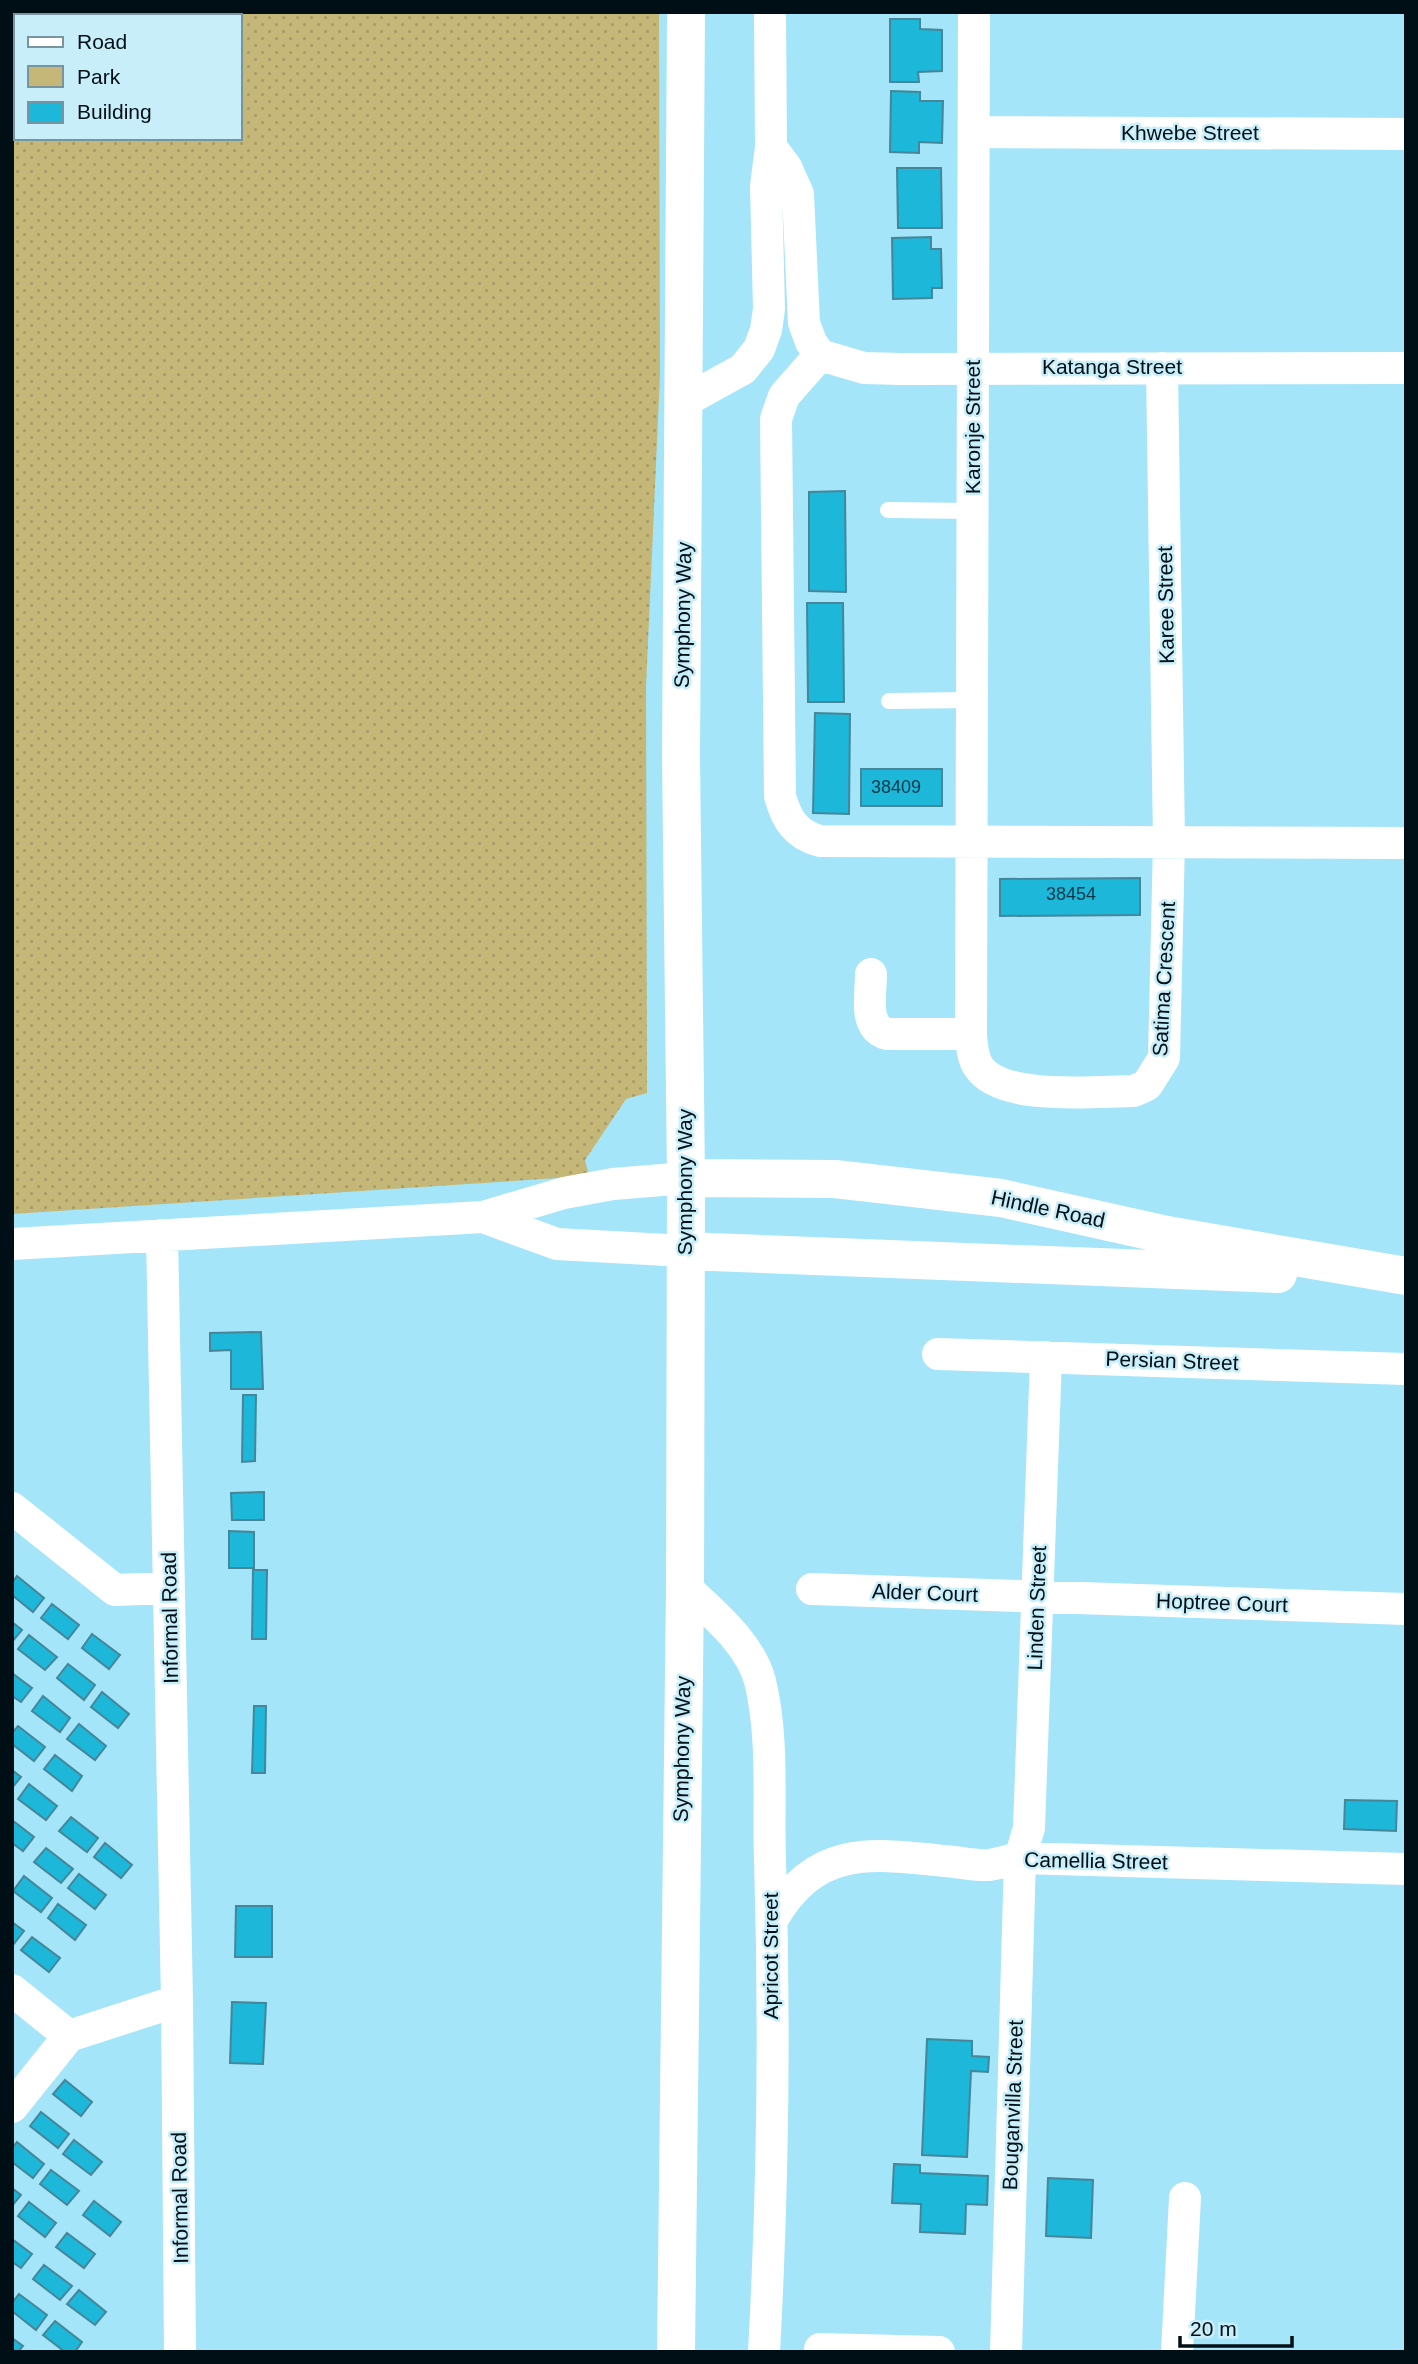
<svg xmlns="http://www.w3.org/2000/svg" width="1418" height="2364" font-family="Helvetica,sans-serif">
<style>
.green{fill:url(#green-dots);fill-rule:evenodd}
.building{fill:#1cb7d9;stroke:#468698;stroke-width:2}
.lines{fill:none;stroke-linecap:round;stroke-linejoin:round}
.service{stroke:#fff;stroke-width:16}
.minor{stroke:#fff;stroke-width:32}
.secondary{stroke:#fff;stroke-width:38}
.labels{text-anchor:middle;stroke-width:5;stroke-linejoin:round;paint-order:stroke}
.number-label{font-size:18px;fill:#073947}
.street-label{font-size:21px;fill:#000f16;stroke:#c8eefa}
</style>
<defs>
<pattern id="green-dots" width="8" height="8" patternUnits="userSpaceOnUse" patternTransform="scale(1.75)"><rect width="8" height="8" fill="#c4b778"/><path d="M2 2h.1M6 6h.1" fill="none" stroke="#a79c67" stroke-width="1.8" stroke-linecap="round"/></pattern>
</defs>
<rect width="100%" height="100%" fill="#a4e5f9"/>
<path class="green" d="M12,12H659L660,375L646,686L647,1093L626,1099L585,1160L589,1176L12,1214ZM16,16H240V138H16Z"/>
<path class="building" d="M890,19H920V29L942,30V71L918,72L919,82H890Z
M891,91L920,92V101H943L942,143L919,142V153L890,152Z
M897,168H941L942,228H898Z
M931,237V249H941L942,288H932V298L893,299L892,238Z
M845,491L846,592L809,591V492Z
M807,603H843L844,702H808Z
M815,713L850,714L849,814L813,813Z
M861,769H942V806H861Z
M1140,878V915L1000,916V879Z
M261,1332L263,1389H231V1350L210,1351V1333Z
M243,1395H256L255,1461L242,1462Z
M264,1492V1520H232L231,1493Z
M229,1531L254,1532V1568H229Z
M253,1570H267L266,1639H252Z
M17,1576L44,1598L33,1612L12,1595V1583Z
M52,1604L79,1625L68,1639L41,1618Z
M12,1622L22,1630L12,1642Z
M92,1634L120,1655L109,1669L82,1648Z
M29,1635L57,1657L45,1670L18,1649Z
M68,1664L95,1685L84,1700L57,1678Z
M12,1673L32,1688L21,1702L12,1696Z
M102,1692L129,1714L118,1728L91,1707Z
M43,1696L70,1718L60,1732L32,1711Z
M254,1706H266L265,1773H252Z
M79,1724L106,1746L95,1760L67,1739Z
M18,1726L45,1747L34,1761L12,1744V1733Z
M55,1755L82,1776L72,1791L44,1769Z
M12,1770L21,1777L12,1788Z
M29,1784L57,1806L46,1820L18,1799Z
M1345,1800L1397,1801L1396,1831L1344,1829Z
M71,1817L98,1838L87,1852L59,1831Z
M12,1820L34,1837L23,1851L12,1843Z
M105,1843L132,1865L121,1878L94,1857Z
M46,1848L73,1869L61,1883L34,1862Z
M79,1874L106,1895L95,1909L68,1888Z
M24,1876L52,1898L41,1912L13,1891Z
M58,1904L86,1925L75,1940L48,1918Z
M236,1906H272V1957H235Z
M12,1922L24,1931L13,1945L12,1944Z
M32,1937L60,1958L49,1972L21,1950Z
M232,2002L266,2003L263,2064L230,2063Z
M927,2039L972,2041V2056L989,2057L988,2072L971,2071L967,2157L922,2155Z
M65,2080L92,2102L81,2116L53,2094Z
M41,2112L69,2134L58,2148L30,2126Z
M74,2140L102,2162L91,2175L63,2154Z
M17,2142L44,2164L33,2178L12,2162V2148Z
M894,2164L920,2165V2173L988,2176L987,2205L966,2204L965,2234L920,2232L921,2204L892,2203Z
M51,2170L79,2191L67,2205L40,2184Z
M1048,2178L1093,2180L1091,2238L1046,2236Z
M12,2188L21,2195L12,2206Z
M94,2201L121,2222L110,2236L83,2215Z
M29,2202L56,2223L45,2237L18,2216Z
M67,2233L95,2254L84,2268L56,2247Z
M12,2239L32,2254L21,2268L12,2262Z
M44,2265L72,2286L60,2300L33,2279Z
M79,2290L106,2312L95,2325L67,2304Z
M19,2294L47,2315L36,2330L12,2311V2303Z
M55,2321L82,2342L75,2352H65L43,2335Z
M12,2338L23,2346L18,2352H12Z"/>
<g class="lines">
<path class="service" d="M888,510L973,511
M889,701L971,700"/>
<path class="minor" d="M974,12L971,1034C972,1045 972,1056 978,1066C1001,1102 1095,1091 1134,1091L1147,1085L1164,1058L1169,842L1162,368
M974,132L1406,134
M771,147L786,167L798,194L804,323L811,342L820,355
M820,355L784,396L776,419L780,796C786,819 796,835 820,841L1406,843
M820,355L864,368L902,369L1406,368
M685,401L743,369L759,349L766,330L769,309L766,186L771,147L770,12
M871,974C871,995 863,1027 887,1034H971
M483,1217L557,1244L685,1251
M162,1235L177,2001L180,2352
M12,1244L483,1217L564,1193L613,1184L686,1178
M938,1354L1406,1369
M12,1508L115,1590L169,1588
M685,1587C712,1613 750,1643 760,1681C774,1738 768,1802 770,1860C775,2024 773,2188 764,2352
M812,1589L1406,1609
M772,1920C815,1845 869,1853 945,1861C959,1862 974,1866 988,1865C998,1864 1009,1860 1020,1858L1406,1869
M12,1990L69,2036
M12,2107L69,2036L177,2001
M820,2349L939,2352
M1006,2352L1020,1858L1029,1828L1046,1357
M1177,2352L1185,2198"/>
<path class="secondary" d="M686,1178L835,1179L1001,1198L1167,1235L1406,1276
M685,1251L1278,1274
M676,2352L685,1587L686,1178L681,755L686,12"/>
</g>
<g class="labels">
<g class="number-label">
<text x="896" y="793">38409</text>
<text x="1071" y="900">38454</text>
</g>
<g class="street-label">
<text x="1190" y="140">Khwebe Street</text>
<text x="1112" y="374">Katanga Street</text>
<text transform="translate(973 427) rotate(-90)" y="7">Karonje Street</text>
<text transform="translate(1166 605) rotate(-91)" y="7">Karee Street</text>
<text transform="translate(683 615) rotate(-89)" y="7">Symphony Way</text>
<text transform="translate(1164 979) rotate(-87)" y="7">Satima Crescent</text>
<text transform="translate(685 1182) rotate(-90)" y="7">Symphony Way</text>
<text transform="translate(1048 1209) rotate(12)" y="7">Hindle Road</text>
<text transform="translate(1172 1361) rotate(2)" y="7">Persian Street</text>
<text transform="translate(925 1593) rotate(2)" y="7">Alder Court</text>
<text transform="translate(1222 1603) rotate(2)" y="7">Hoptree Court</text>
<text transform="translate(1037 1608) rotate(-88)" y="7">Linden Street</text>
<text transform="translate(170 1618) rotate(-91)" y="7">Informal Road</text>
<text transform="translate(682 1749) rotate(-89)" y="7">Symphony Way</text>
<text transform="translate(1096 1861) rotate(1)" y="7">Camellia Street</text>
<text transform="translate(771 1956) rotate(-90)" y="7">Apricot Street</text>
<text transform="translate(1013 2105) rotate(-88)" y="7">Bouganvilla Street</text>
<text transform="translate(180 2198) rotate(-91)" y="7">Informal Road</text>
</g>
</g>
<rect width="1418" height="2364" fill="none" stroke="#000f16" stroke-width="28"/>
<rect x="14" y="14" width="228" height="126" fill="#c8eefa" stroke="#78959f" stroke-width="2"/>
<rect x="28" y="37" width="35" height="10" fill="#ffffff" stroke="#78959f" stroke-width="2"/>
<text x="77" y="49" font-size="21" fill="#000f16">Road</text>
<rect x="28" y="66" width="35" height="21" fill="#c4b778" stroke="#78959f" stroke-width="2"/>
<text x="77" y="84" font-size="21" fill="#000f16">Park</text>
<rect x="28" y="102" width="35" height="21" fill="#1cb7d9" stroke="#78959f" stroke-width="2"/>
<text x="77" y="119" font-size="21" fill="#000f16">Building</text>
<path d="M1180 2336v10h112v-10" fill="none" stroke="#000f16" stroke-width="3.5"/>
<text x="1190" y="2336" font-size="21" fill="#000f16" stroke="#c8eefa" stroke-width="5" paint-order="stroke">20 m</text>
</svg>
